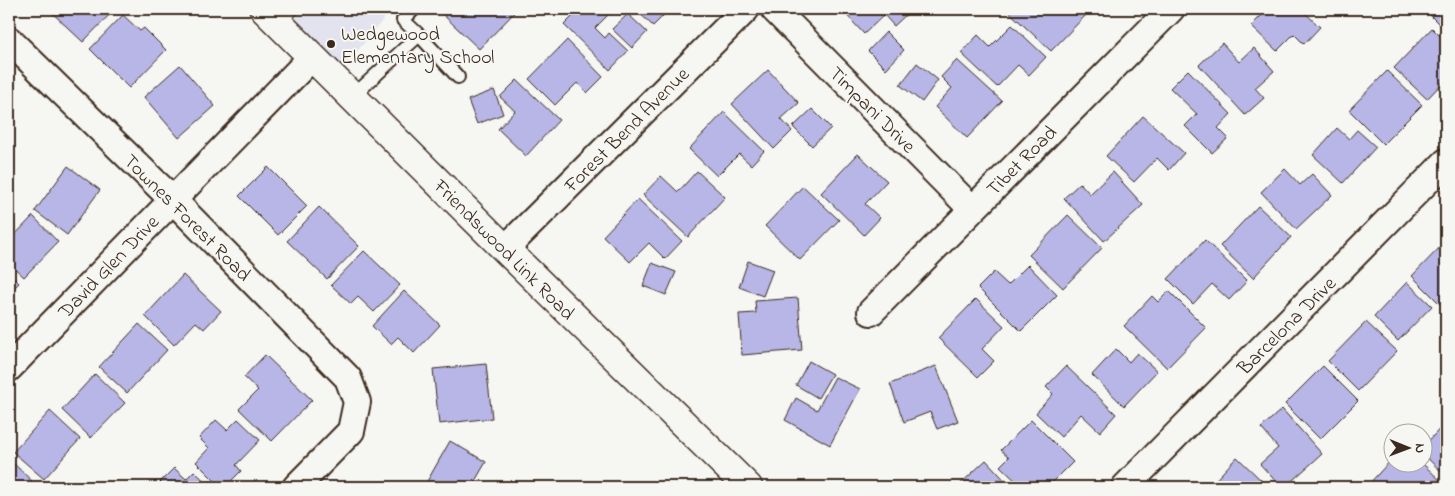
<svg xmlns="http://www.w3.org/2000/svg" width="1455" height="496" font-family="'Indie Flower',sans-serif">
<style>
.built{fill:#e3e3ef}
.building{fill:#b7b6e7;stroke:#3b2a1e}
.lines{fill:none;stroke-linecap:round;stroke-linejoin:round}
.lane-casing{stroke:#3b2a1e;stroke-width:16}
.street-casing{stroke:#3b2a1e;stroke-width:30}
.secondary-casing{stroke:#3b2a1e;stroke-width:31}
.lane{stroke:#f6f6f2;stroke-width:12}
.street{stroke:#f6f6f2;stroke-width:26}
.secondary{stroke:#f6f6f2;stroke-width:28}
.poi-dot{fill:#3b2a1e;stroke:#f6f6f2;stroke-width:2}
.labels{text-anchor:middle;stroke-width:4;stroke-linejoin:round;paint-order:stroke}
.poi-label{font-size:20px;fill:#3b2a1e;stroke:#f6f6f2;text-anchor:start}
.street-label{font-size:20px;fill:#3b2a1e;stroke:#f6f6f2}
</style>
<rect width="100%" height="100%" fill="#f6f6f2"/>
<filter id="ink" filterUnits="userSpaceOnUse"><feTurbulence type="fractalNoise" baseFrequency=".02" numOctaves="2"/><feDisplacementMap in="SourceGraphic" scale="10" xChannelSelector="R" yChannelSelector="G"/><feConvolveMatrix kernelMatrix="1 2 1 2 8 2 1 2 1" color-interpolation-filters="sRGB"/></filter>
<g filter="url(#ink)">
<path class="built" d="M264,9H392L334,79Z"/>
<path class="building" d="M48,9H115L83,42Z
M437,9H510L514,13L479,49Z
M580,9H614L595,28L605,38L609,33L628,51L610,70L564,25Z
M635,9H670L653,26Z
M841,9H909L911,10L894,26L884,15L864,34Z
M1006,9H1081L1087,14L1051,51Z
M1268,9H1301L1320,27L1304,44L1294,34L1277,51L1251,26Z
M1432,9H1446V31L1428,13Z
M628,14L647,32L632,48L612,29Z
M123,15L140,31L144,28L166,50L129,88L90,49Z
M1012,25L1046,57L1029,75L1018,65L997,87L961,53L978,35L990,47Z
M1432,28L1446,42V79L1427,99L1394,68Z
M886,32L904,50L886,69L868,51Z
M567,40L603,77L587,93L577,83L555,105L529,79Z
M1222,43L1239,62L1254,48L1274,71L1255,88L1264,98L1245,115L1199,65Z
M957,60L1002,101L967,138L935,107L952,88L941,77Z
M917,63L938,80L922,102L900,85Z
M180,65L215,106L179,138L144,97Z
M768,70L799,103L781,119L792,131L774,149L732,104Z
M1188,70L1231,114L1218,128L1228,138L1212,153L1185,126L1197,114L1170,88Z
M1387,71L1422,105L1383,144L1349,110Z
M517,80L559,120L526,156L498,129L515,111L500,97Z
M494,90L503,114L477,124L468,100Z
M812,109L831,128L812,146L793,127Z
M724,112L764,151L751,165L739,154L717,176L689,149Z
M1143,116L1184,153L1169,170L1157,158L1134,182L1106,156Z
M1337,128L1349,139L1357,130L1376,147L1343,183L1313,155Z
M858,154L887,181L865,204L880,218L864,235L821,193Z
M68,166L100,190L67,235L35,211Z
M268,167L307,206L278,235L239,196Z
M1285,169L1300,185L1312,174L1332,195L1296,229L1261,192Z
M697,171L725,197L688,237L643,195L661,176L678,192Z
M1113,172L1143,205L1104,241L1064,198L1080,183L1090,194Z
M803,186L839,220L800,260L765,226Z
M638,199L682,241L665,259L649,243L630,262L603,236Z
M1258,206L1291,237L1253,278L1220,246Z
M319,207L359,246L327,279L287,241Z
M1068,215L1102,248L1063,288L1029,255Z
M33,216L58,242L24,277L9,263V241Z
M1205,240L1247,281L1229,300L1212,284L1193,304L1168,279Z
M1446,241V304L1443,307L1412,276Z
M364,251L400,285L374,312L358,297L351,304L331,285Z
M748,261L773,270L763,296L739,287Z
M652,263L676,272L666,295L643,286Z
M1028,265L1057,295L1021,331L978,288L994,272L1008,285Z
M9,273L19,283L9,293Z
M183,275L221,311L204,329L196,322L174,345L145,316Z
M1407,282L1432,306L1398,341L1374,317Z
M404,291L440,325L414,353L398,337L391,344L372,326Z
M1169,291L1206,328L1167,368L1124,326L1152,296L1158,302Z
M798,298L802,350L742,355L739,314L756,313L755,301Z
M976,299L1004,326L982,349L994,361L978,377L938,338Z
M1366,322L1397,351L1358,391L1328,361Z
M139,324L167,350L127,393L99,367Z
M1116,349L1129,362L1137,353L1157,371L1124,406L1092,375Z
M265,355L312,400L272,441L239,409L258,390L244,377Z
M809,361L832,374L818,398L796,385Z
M486,364L492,418L439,424L433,369Z
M936,366L958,421L937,429L930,412L904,422L890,384Z
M1066,366L1116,414L1100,432L1081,414L1061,437L1036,413L1053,394L1046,387Z
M1323,366L1358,401L1320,439L1285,404Z
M95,374L125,403L91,438L62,410Z
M835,377L860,389L830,445L785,420L796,398L817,410Z
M1282,409L1322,454L1285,487H1281L1260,464L1278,448L1261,428Z
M50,411L80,439L44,479L13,452Z
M238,419L260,440L236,465L241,471L225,487H221L196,462L209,448L199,438L216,420L227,430Z
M1031,420L1073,462L1048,487H1022L1000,466L1009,457L1001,450Z
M1446,422V476L1422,453V448Z
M450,441L486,462L475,481L479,484L477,487H429L425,485Z
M1237,457L1263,482L1258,487H1209Z
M9,459L38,487H9Z
M1392,459V464L1422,463L1446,486L1369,487L1367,486Z
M986,460L1011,487H957Z
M174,468L186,479L194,471L211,487H166L160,482Z
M400,482L405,487H395Z"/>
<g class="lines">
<g class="lane-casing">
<path id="lane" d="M414,9L403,20L419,35
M280,25L291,9
M352,97L419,35L458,77"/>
</g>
<g class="street-casing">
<path id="street" d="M774,9L972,209
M9,40L173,200L348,378L357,402L351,431L296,487
M505,249L746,9
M871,312L1171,9
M9,368L312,57
M1125,487L1446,162"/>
</g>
<g class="secondary-casing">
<path id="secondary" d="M264,9L505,249L748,487"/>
</g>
<use href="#lane" class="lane"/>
<use href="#street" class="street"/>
<use href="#secondary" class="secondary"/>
</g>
</g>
<circle class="poi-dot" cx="331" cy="44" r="5"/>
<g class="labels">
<g class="poi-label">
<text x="341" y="40">Wedgewood<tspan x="341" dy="23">Elementary School</tspan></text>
</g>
<g class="street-label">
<text transform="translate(873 109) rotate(45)" y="7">Timpani Drive</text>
<text transform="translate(626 129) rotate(-45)" y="7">Forest Bend Avenue</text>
<text transform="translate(1021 160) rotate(-45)" y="7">Tibet Road</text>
<text transform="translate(188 217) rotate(45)" y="7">Townes Forest Road</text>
<text transform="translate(505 249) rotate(45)" y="7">Friendswood Link Road</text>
<text transform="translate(108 266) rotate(-46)" y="7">David Glen Drive</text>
<text transform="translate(1286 325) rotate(-45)" y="7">Barcelona Drive</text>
</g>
</g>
<rect width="1455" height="496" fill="none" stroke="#f6f6f2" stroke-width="30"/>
<rect x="15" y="15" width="1425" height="466" fill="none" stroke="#3b2a1e" stroke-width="2" filter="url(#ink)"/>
<g transform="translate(1408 448) rotate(91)"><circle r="24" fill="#f6f6f2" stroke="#aba49d"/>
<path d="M0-4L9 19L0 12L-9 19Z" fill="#3b2a1e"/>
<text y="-8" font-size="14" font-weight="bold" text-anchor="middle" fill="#3b2a1e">N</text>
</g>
</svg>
